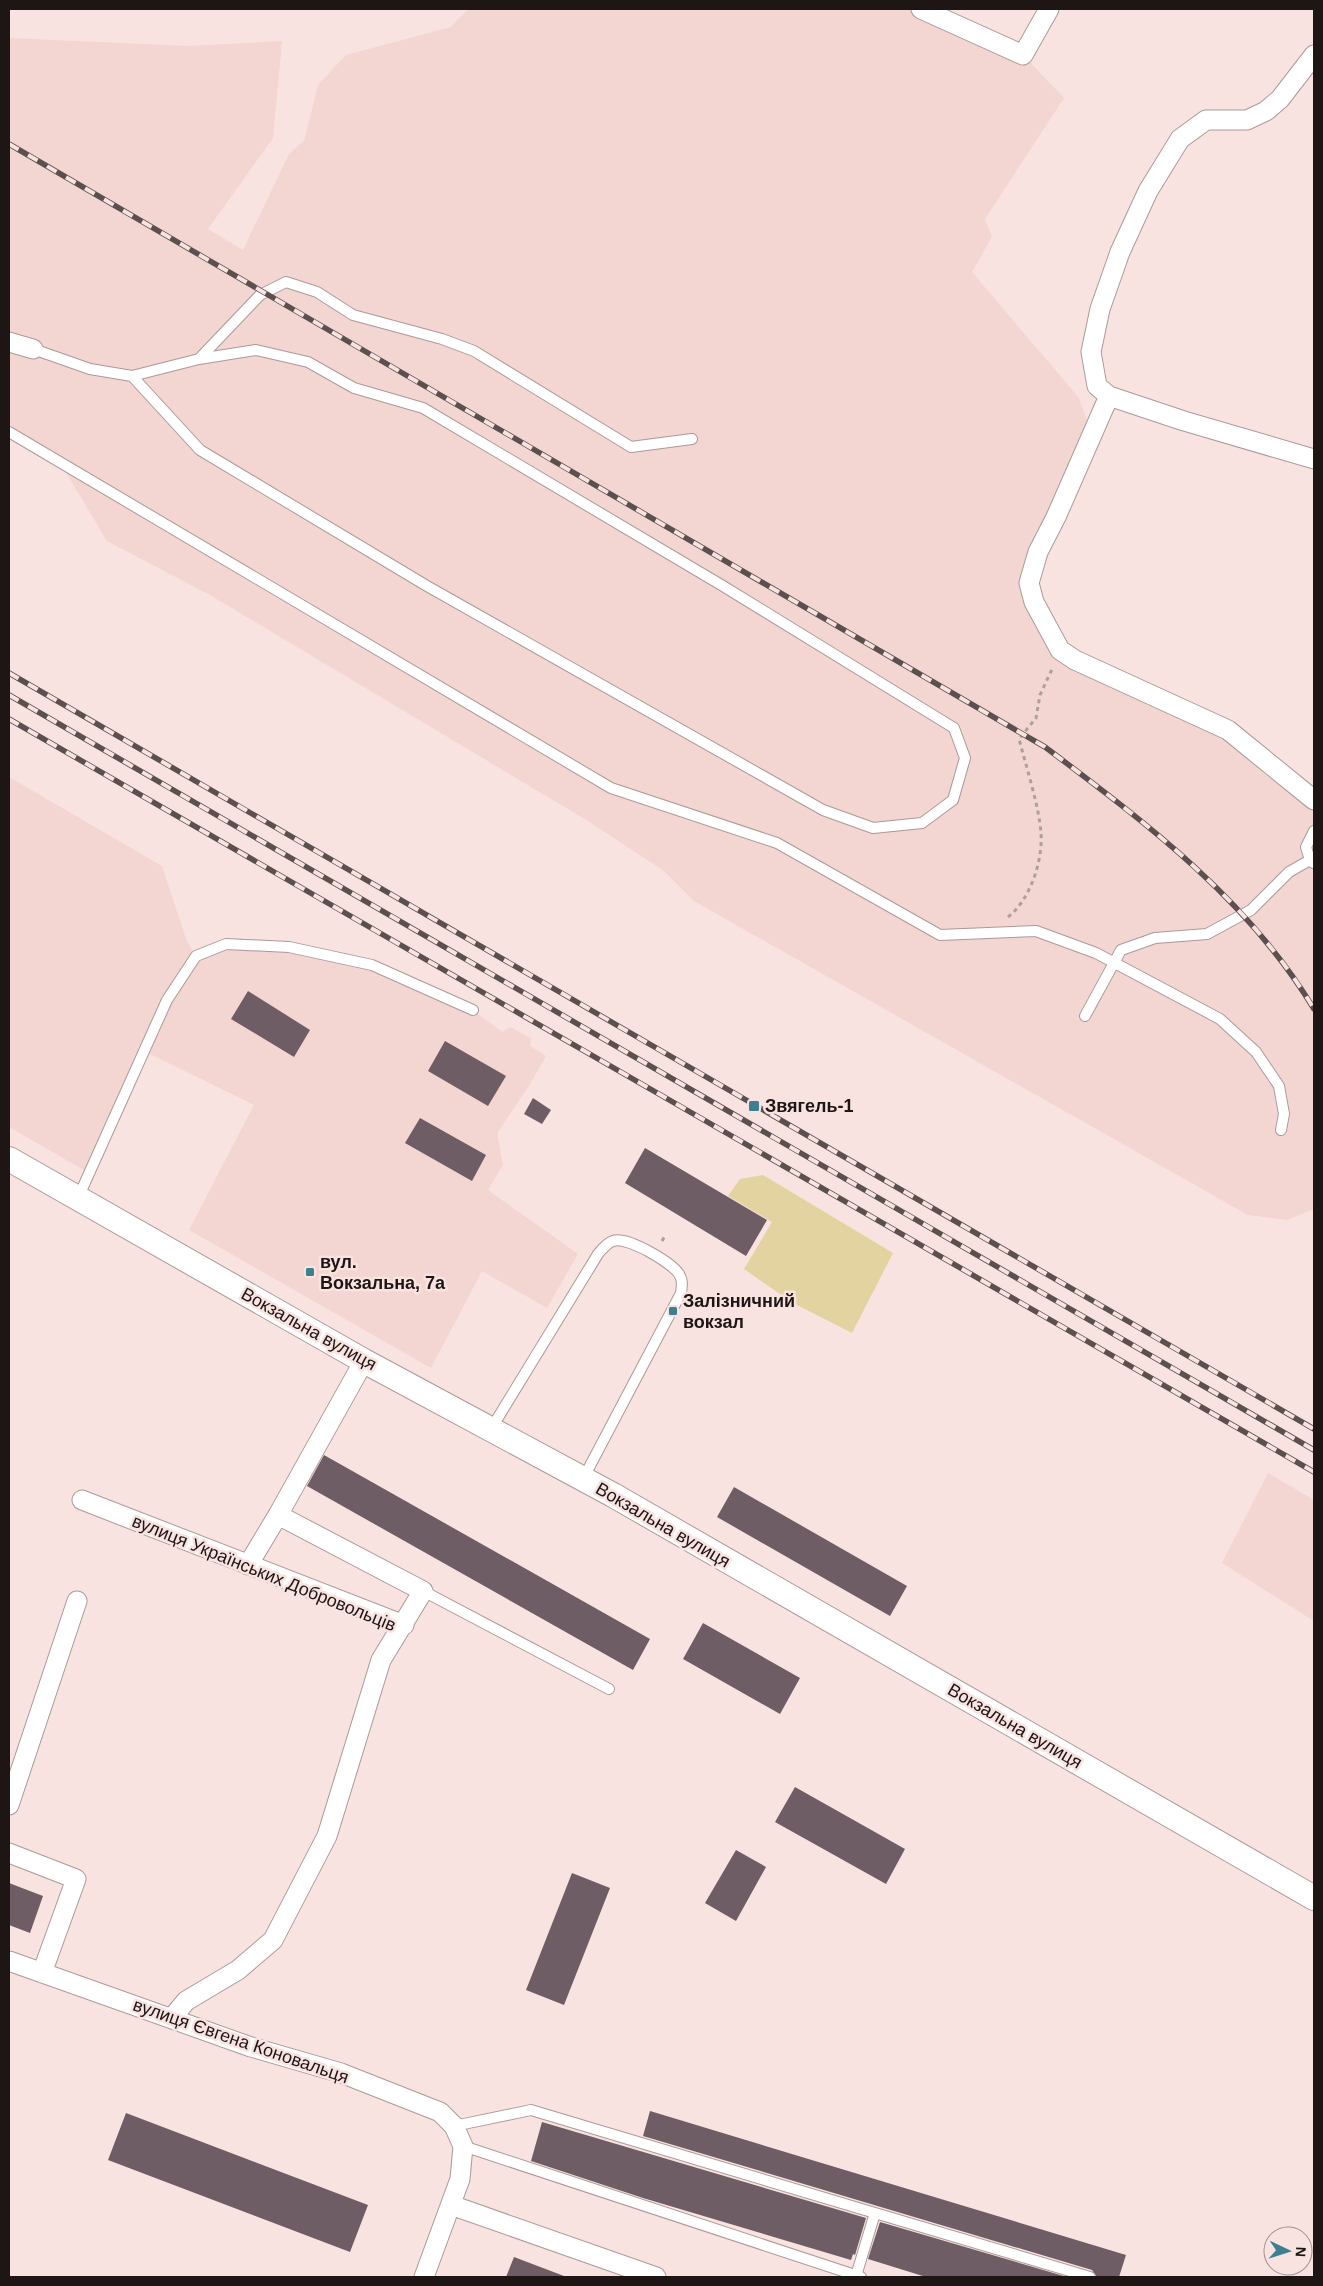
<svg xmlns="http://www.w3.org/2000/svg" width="1323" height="2286" font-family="Helvetica,sans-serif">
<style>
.built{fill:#f3d5d2}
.green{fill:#e3d3a1}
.building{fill:#6e5d64}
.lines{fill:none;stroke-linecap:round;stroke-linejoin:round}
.service-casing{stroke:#ad9997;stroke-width:12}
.minor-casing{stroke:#ad9997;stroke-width:21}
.tertiary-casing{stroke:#ad9997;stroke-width:26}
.path{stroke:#af9f9c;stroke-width:3;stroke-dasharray:4 4;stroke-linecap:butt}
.service{stroke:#fff;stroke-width:10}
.minor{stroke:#fff;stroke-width:19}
.tertiary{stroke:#fff;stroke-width:24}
.rail-casing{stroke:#5b504f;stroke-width:5.5}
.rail{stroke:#f8e3e0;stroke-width:4;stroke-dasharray:11;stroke-linecap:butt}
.poi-dot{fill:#3d7e91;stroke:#f8e3e0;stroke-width:2}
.labels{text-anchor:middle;stroke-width:5;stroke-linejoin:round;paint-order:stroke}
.poi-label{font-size:18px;font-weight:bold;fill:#1d1615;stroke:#f8e3e0;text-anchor:start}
.street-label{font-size:18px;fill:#1d1615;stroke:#f8e3e0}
</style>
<rect width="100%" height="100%" fill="#f8e3e0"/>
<path class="built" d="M468,9H919L1023,55L1064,98L985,219L992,237L972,272L1079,398L1092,435L1029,583L1060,650L1193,714L1314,800V831L1306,847L1314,864V1209L1287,1220L1248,1215L694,901L664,871L588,821L210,595L107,541L61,464L9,432V38L188,46L282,41L273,138L208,229L243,250L289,154L304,141L318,85L346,55L451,27Z
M9,777L162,866L186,939L196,956L226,944L289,947L372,965L473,1010L502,1032L510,1027L531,1038L530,1046L546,1056L529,1086L497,1133L503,1165L488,1190L578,1254L547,1308L482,1271L431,1368L189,1230L254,1105L144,1051L89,1173L9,1127Z
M1268,1473L1314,1500V1621L1222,1563Z"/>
<path class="green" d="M763,1175L893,1253L852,1333L793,1303L744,1269L772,1222L728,1196L740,1179Z"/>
<path class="building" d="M248,991L310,1030L294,1057L231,1019Z
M445,1041L506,1076L488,1106L428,1071Z
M533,1098L551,1110L542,1124L524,1114Z
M420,1118L486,1155L472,1181L405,1143Z
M645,1148L767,1220L746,1256L625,1183Z
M324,1455L650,1639L633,1670L307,1486Z
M734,1487L907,1586L890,1616L717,1517Z
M703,1623L800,1678L780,1714L683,1659Z
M795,1787L905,1849L886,1884L775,1822Z
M736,1850L766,1867L736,1921L705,1903Z
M572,1873L610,1888L564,2005L526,1990Z
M9,1883L43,1896L30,1933L9,1925Z
M650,2111L1126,2255L1119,2277H1097L1092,2270L643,2136Z
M126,2113L368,2205L350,2252L108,2160Z
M542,2122L866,2218L855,2255L853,2254L851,2260L643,2198L531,2161Z
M880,2222L1067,2277H926L868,2259Z
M514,2257L564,2276V2277H506Z"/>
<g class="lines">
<g class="service-casing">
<path id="service" d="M33,349L90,369L132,376L199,359L256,350L308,362L354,388L423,408L723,586L954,728L965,758L953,800L922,823L873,828L823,810L427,586L200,450L132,376
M199,359L260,295L286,282L317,292L353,315L442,339L474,351L631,447L692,439
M9,432L611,788L777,843L940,935L1036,931L1096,953L1220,1019L1256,1052L1279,1086L1284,1114L1281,1130
M1313,863L1310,860L1306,847L1314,831
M1085,1016L1121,950L1155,938L1207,934L1251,910L1289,872L1310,860
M78,1198L167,1000L196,956L226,944L289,947L372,965L473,1010
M491,1429L598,1254C602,1249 607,1243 613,1241C627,1236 671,1262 679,1274C683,1280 682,1286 681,1293L583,1479
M423,1591L609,1689
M454,2126L531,2110L875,2213
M463,2146L861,2277
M856,2276L875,2213L1090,2277"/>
</g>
<g class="minor-casing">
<path id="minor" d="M921,9L1023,55L1049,9
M1314,55L1280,99L1266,111L1247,120H1206L1180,139L1148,191L1120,252L1100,309L1091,352L1097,386L1109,396L1184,421L1314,459
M9,342L33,349
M1109,396L1056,517L1038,552L1029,583L1034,602L1060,650L1075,660L1228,730L1314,800
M82,1500L404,1625
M248,1565L278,1515
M9,1805L77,1601
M9,1853L76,1879L42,1973
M9,1961L251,2047L341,2073L440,2112L454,2126L463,2146L460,2179L424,2277
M172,2018L186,2001L238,1970L273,1940L327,1836L381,1660L423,1591L278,1515L364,1361
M451,2205L656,2277"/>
</g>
<g class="tertiary-casing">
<path id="tertiary" d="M9,1159L364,1361L613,1495L1314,1898"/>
</g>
<path class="path" d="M1008,917C1030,900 1043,861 1041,833C1039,806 1026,766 1019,739L1036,718L1040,695L1053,667
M662,1241L666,1234"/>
<use href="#service" class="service"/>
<use href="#minor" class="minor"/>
<use href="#tertiary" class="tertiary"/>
<g class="rail-casing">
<path id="rail" d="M9,144L1045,747C1146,823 1248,899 1314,1009
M9,673L1314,1429
M9,695L1314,1450
M9,719L1314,1472"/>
</g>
<use href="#rail" class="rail"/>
</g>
<g class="poi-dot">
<rect x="748" y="1100" width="12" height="12" rx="2.5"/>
<rect x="305" y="1267" width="10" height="10" rx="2.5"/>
<rect x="668" y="1306" width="10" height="10" rx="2.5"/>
</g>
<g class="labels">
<g class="poi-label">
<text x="765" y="1112">Звягель-1</text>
<text x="320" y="1268">вул.<tspan x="320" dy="21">Вокзальна, 7а</tspan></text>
<text x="683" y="1307">Залізничний<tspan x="683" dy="21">вокзал</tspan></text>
</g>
<g class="street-label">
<text transform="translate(309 1329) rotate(29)" y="6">Вокзальна вулиця</text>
<text transform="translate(663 1525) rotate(30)" y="6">Вокзальна вулиця</text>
<text transform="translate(264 1573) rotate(22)" y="6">вулиця Українських Добровольців</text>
<text transform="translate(1015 1726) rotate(30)" y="6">Вокзальна вулиця</text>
<text transform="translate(241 2041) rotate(19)" y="6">вулиця Євгена Коновальця</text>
</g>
</g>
<rect width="1323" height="2286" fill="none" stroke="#1d1615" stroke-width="20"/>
<g transform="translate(1288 2251) rotate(94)"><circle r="24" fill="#f8e3e0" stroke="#a0918f"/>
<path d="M0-4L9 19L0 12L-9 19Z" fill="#3d7e91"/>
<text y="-8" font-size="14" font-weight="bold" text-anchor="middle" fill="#1d1615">N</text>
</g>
</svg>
